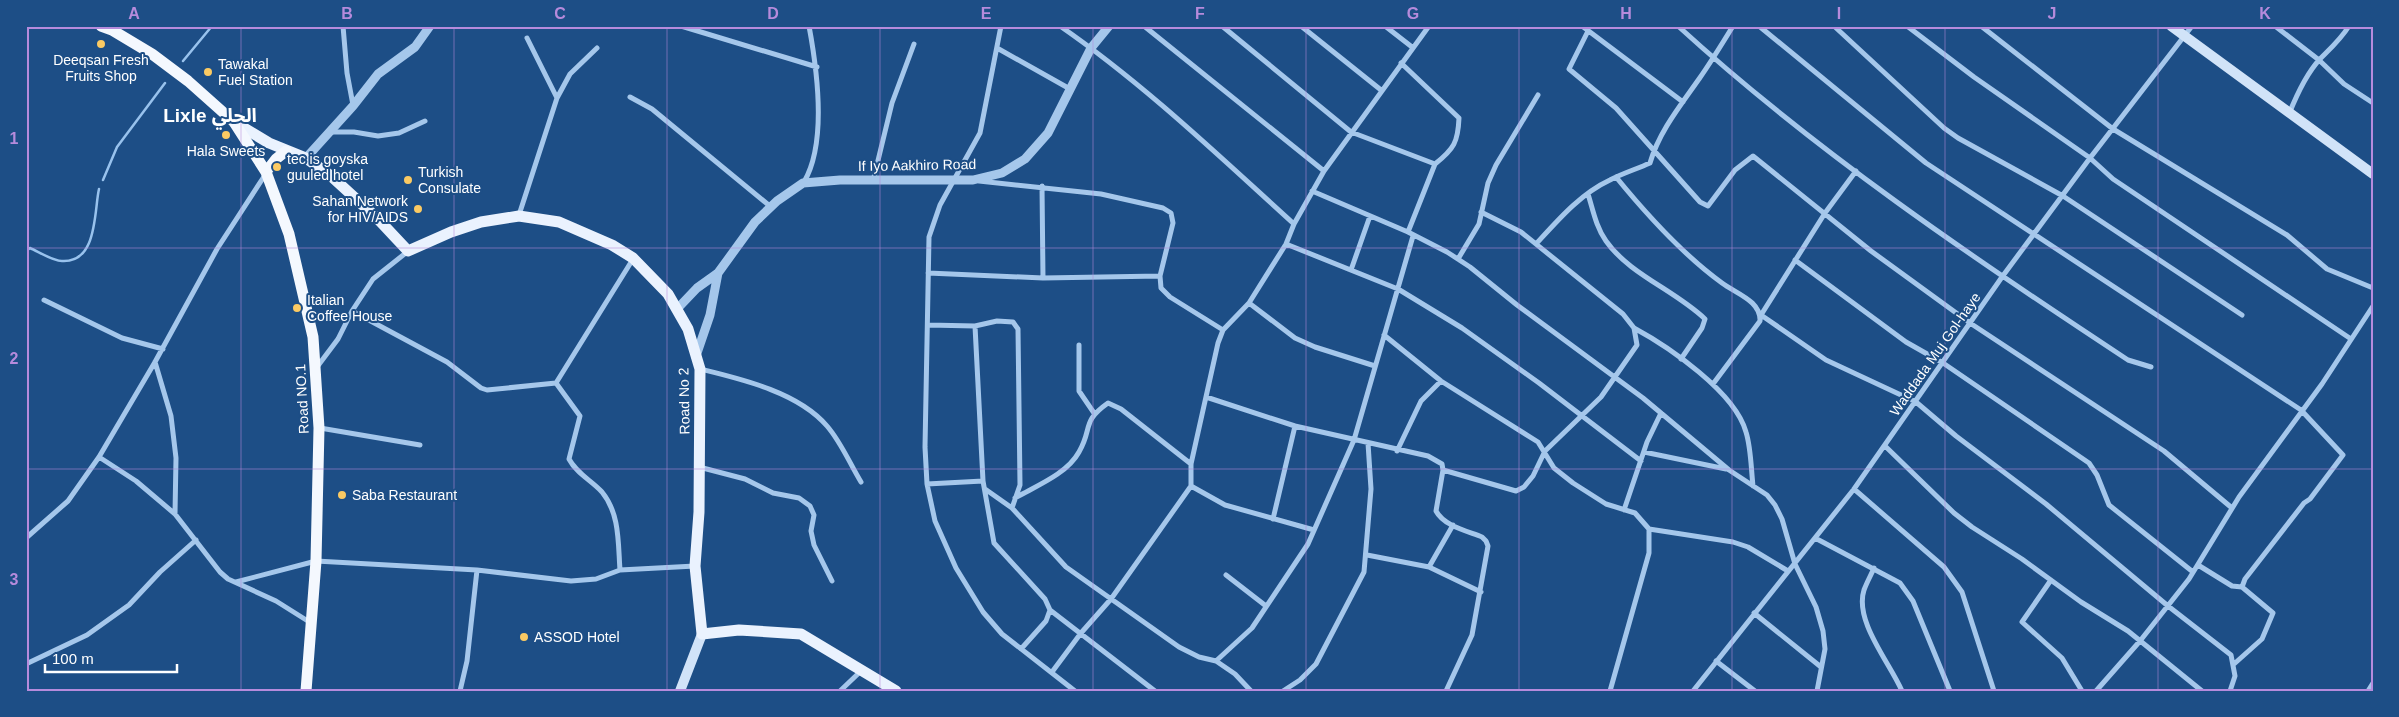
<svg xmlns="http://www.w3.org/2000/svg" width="2399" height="717" font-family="Helvetica,'Noto Sans Arabic',sans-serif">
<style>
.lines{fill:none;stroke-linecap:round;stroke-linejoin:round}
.stream{stroke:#98c2ed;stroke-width:2.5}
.minor{stroke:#a5c7eb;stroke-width:5}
.tertiary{stroke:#a5c7eb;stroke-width:9}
.secondary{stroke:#d1e3f8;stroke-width:10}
.primary{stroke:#eaf2fe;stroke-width:11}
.trunk{stroke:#f4f8fe;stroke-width:11}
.grid{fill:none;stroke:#b68bdc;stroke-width:1;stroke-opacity:0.55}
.poi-dot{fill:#fbca63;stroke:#1d4e86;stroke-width:2}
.labels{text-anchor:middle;stroke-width:4;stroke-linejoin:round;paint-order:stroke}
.poi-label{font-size:14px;fill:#fff;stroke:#1d4e86;text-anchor:start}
.street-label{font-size:14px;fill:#fff;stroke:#1d4e86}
.district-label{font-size:19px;font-weight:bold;fill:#fff;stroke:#1d4e86}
.neatline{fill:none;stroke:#b68bdc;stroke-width:2}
.grid-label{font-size:16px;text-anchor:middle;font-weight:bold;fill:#b68bdc}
</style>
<rect width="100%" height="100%" fill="#1d4e86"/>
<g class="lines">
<path class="stream" d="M183,61L212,26
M103,180L117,147L165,83
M26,251L30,248C39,252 53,261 62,261C98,263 94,210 99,189"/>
<path class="minor" d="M343,26L347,73L353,105
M681,26L817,67
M1001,26L980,133L940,205L929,237L925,447L927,484L935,521L956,568L983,612L1002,634L1075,691
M1060,26C1144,84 1219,156 1294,224
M1144,26L1324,171
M1222,26L1351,132L1435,164L1408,232
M1301,26L1381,90
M1385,26L1412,47
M1582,26L1683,102
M1678,26C1815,151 1973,258 2128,360L2151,367
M1759,26L1926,163L2301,410L2343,455L2310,499L2304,503L2245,579L2242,587
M1834,26L1944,128L1958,138L2063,196L2242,315
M1907,26L1974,77L2090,158L2113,179L2351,339
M1981,26L2113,129L2287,235L2327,269L2373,288
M2275,26L2319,60L2344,84L2373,103
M1588,31L1569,69L1616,108L1700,202L1708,206L1735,170L1753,156L1871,251L1970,323L2164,451L2232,508
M527,38L557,98
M997,48L1070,89
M1401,63L1459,118C1458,142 1454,149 1435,164
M630,97L652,109L771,207
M2289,114C2297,94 2306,74 2320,59C2331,48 2341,39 2349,26
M330,132H354L378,136L399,133L425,121
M1856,171L1825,213L1761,315L1826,360L1916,402L1956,436L2046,504L2168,606L2231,655L2235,676L2230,691
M1616,177C1647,215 1682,254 1722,283C1737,294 1761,301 1760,321L1713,384
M873,181L892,103L914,44
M979,181L1101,194L1163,208L1171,213L1173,223L1160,276
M804,182C827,143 817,69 809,26
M1042,186L1043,278
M1312,191L1408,232L1447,252L1470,267L1517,305L1643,398L1729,470L1767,495L1775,505L1782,519L1795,564L1816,607L1823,631L1825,649L1817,691
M1588,194C1593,210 1596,227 1606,241C1629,274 1676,291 1705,319L1702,328L1681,359
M519,215L557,98L570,74L597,48
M1286,244L1398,289L1462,328L1539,383L1641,461
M1536,244C1558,220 1580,194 1610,180C1623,173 1637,169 1650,163C1659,132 1680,106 1699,79C1711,62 1722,44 1733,26
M1458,259L1479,224L1488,183L1496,165L1538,95
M1795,260L1906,342L1943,363L2089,463L2097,475L2109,505L2193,572
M1351,270L1370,216
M928,273L1043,278L1160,276L1161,288L1170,297L1223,330
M44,300L122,338L163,349
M1249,303L1295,338L1315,347L1375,366
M352,311L447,362L481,388L487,390L556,383L580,416L569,459C577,474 591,480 602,492C620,514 618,543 620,570
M928,325L975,326L983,481L994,543L1045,599L1050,610L1155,691
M975,326L997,321L1013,322L1018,329L1020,485L1012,508
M1634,328C1669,347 1735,392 1746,432C1751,448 1751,468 1753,486
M1384,335L1441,381L1538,442L1554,468L1573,483L1606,504L1635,513L1649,529V553L1610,691
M1079,345V391L1094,413
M155,362L171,416L176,458L175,514
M317,367L338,339L352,311L373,279L407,252
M700,369C741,379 798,392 827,426C841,442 850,464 861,482
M556,383L633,259
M1206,397L1295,426L1428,456L1442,464L1443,470L1436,511C1444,526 1467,531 1482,537L1486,541L1488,546L1472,635L1446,691
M320,428L420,445
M1885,446L1954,513L1972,527L2022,559L2081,602L2128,631L2202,691
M1397,451L1421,401L1441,381
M1644,452L1726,469
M99,457L136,481L175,514L220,572L228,579L276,601L311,623
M699,467L745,479L773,493L799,498L810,506L814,515L811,531L814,545L832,581
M1443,470L1516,491L1524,487L1533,476L1545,451L1601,397L1637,345L1634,328L1623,314L1521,232L1481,212
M927,484L983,481
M1191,486L1225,505L1314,530
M985,489L1012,508L1066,567L1179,647L1199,657L1216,661L1235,674L1251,691
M1854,489L1944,567L1962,592L1994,691
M1015,498C1036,486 1067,474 1079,452C1093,428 1081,422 1108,403L1121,409L1191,464
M1624,510L1647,442L1661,413
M1273,519L1295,426
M1649,529L1733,542L1748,547L1788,571
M26,538L68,501L99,457L155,362L217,249L265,175
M1815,538L1900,583L1913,601L1950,691
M1367,555L1429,567L1481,592
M2198,565L2232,586L2242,587L2273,613L2262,639L2234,664
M1429,567L1453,525
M1874,568C1871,575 1867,582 1864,590C1854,621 1890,663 1902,691
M1226,575L1266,606
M2051,580L2022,622L2062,658L2082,691
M236,582L316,561L477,570L571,581L596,579L620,570L695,566
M1754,613L1821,667
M1021,649L1046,621L1050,610
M1216,661L1252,628L1308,544L1354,440L1413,236
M1716,661L1755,691
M26,664L87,635L129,605L160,572L196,540
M1052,672L1081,633L1111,599L1191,486V464L1218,343L1223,330L1249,303L1286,244L1294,224L1324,171L1429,26
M460,691L467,661L477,570
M840,691L862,670
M1283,691L1300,680L1316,664L1364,572L1371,489L1368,443
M1693,691L1854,489L2002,277L2090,158L2192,26
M2096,691L2140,641L2189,579L2239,497L2322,384L2373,306
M2368,691L2373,683"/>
<path class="tertiary" d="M306,158L353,106L378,74L415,47L430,26
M677,309L697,288L718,273L755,222L777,201L803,183L840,180H973L1002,173L1025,159L1048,133L1091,48L1109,26
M697,353L710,315L718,273"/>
<path class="secondary" d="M2171,26L2373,174
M680,691L702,634"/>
<path class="primary" d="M234,122L269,143L306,158L331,176L378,219L408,251L451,232L481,222L519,216L559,222L612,245L633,258L668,294L688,329L700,369L699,512L695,566L702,634L739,630L801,634L896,691"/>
<path class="trunk" d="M101,26L112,30L152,54L188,81L234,122L266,172L289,234L313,337L319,428L316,561L306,691
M266,172L276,159L286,151"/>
</g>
<path class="grid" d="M241,26V691M454,26V691M667,26V691M880,26V691M1093,26V691M1306,26V691M1519,26V691M1732,26V691M1945,26V691M2158,26V691M26,248H2373M26,469H2373"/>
<g class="poi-dot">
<circle cx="101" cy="44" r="5"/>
<circle cx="208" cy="72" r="5"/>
<circle cx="226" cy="135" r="5"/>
<circle cx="277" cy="167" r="5"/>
<circle cx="408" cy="180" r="5"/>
<circle cx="418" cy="209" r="5"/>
<circle cx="297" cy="308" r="5"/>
<circle cx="342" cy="495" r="5"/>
<circle cx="524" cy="637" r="5"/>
</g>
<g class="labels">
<g class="poi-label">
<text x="101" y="65" text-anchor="middle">Deeqsan Fresh<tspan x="101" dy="16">Fruits Shop</tspan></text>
<text x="218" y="69">Tawakal<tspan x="218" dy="16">Fuel Station</tspan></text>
<text x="226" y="156" text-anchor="middle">Hala Sweets</text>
<text x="287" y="164">tec is goyska<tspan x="287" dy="16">guuled hotel</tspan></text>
<text x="418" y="177">Turkish<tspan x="418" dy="16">Consulate</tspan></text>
<text x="408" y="206" text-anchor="end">Sahan Network<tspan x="408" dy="16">for HIV/AIDS</tspan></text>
<text x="307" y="305">Italian<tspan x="307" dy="16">Coffee House</tspan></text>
<text x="352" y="500">Saba Restaurant</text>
<text x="534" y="642">ASSOD Hotel</text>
</g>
<g class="street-label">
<text transform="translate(917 165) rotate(-1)" y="5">If Iyo Aakhiro Road</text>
<text transform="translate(1935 354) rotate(-55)" y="5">Waddada Muj Gol-haye</text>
<text transform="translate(302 399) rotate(-93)" y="5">Road NO.1</text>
<text transform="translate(684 401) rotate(-91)" y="5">Road No 2</text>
</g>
<g class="district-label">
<text x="210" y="122">Lixle الحلي</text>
</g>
</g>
<rect width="2399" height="717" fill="none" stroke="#1d4e86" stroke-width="55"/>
<path d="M45 664v8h132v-8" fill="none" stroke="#ffffff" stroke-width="2.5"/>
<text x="52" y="664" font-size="15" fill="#ffffff" stroke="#1d4e86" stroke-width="4" paint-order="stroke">100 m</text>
<rect x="28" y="28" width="2344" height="662" class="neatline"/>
<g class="grid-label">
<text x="134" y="19">A</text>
<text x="347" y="19">B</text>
<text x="560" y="19">C</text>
<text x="773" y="19">D</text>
<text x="986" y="19">E</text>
<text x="1200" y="19">F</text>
<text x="1413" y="19">G</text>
<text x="1626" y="19">H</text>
<text x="1839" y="19">I</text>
<text x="2052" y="19">J</text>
<text x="2265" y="19">K</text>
<text x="14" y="144">1</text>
<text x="14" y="364">2</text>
<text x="14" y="585">3</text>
</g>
</svg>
